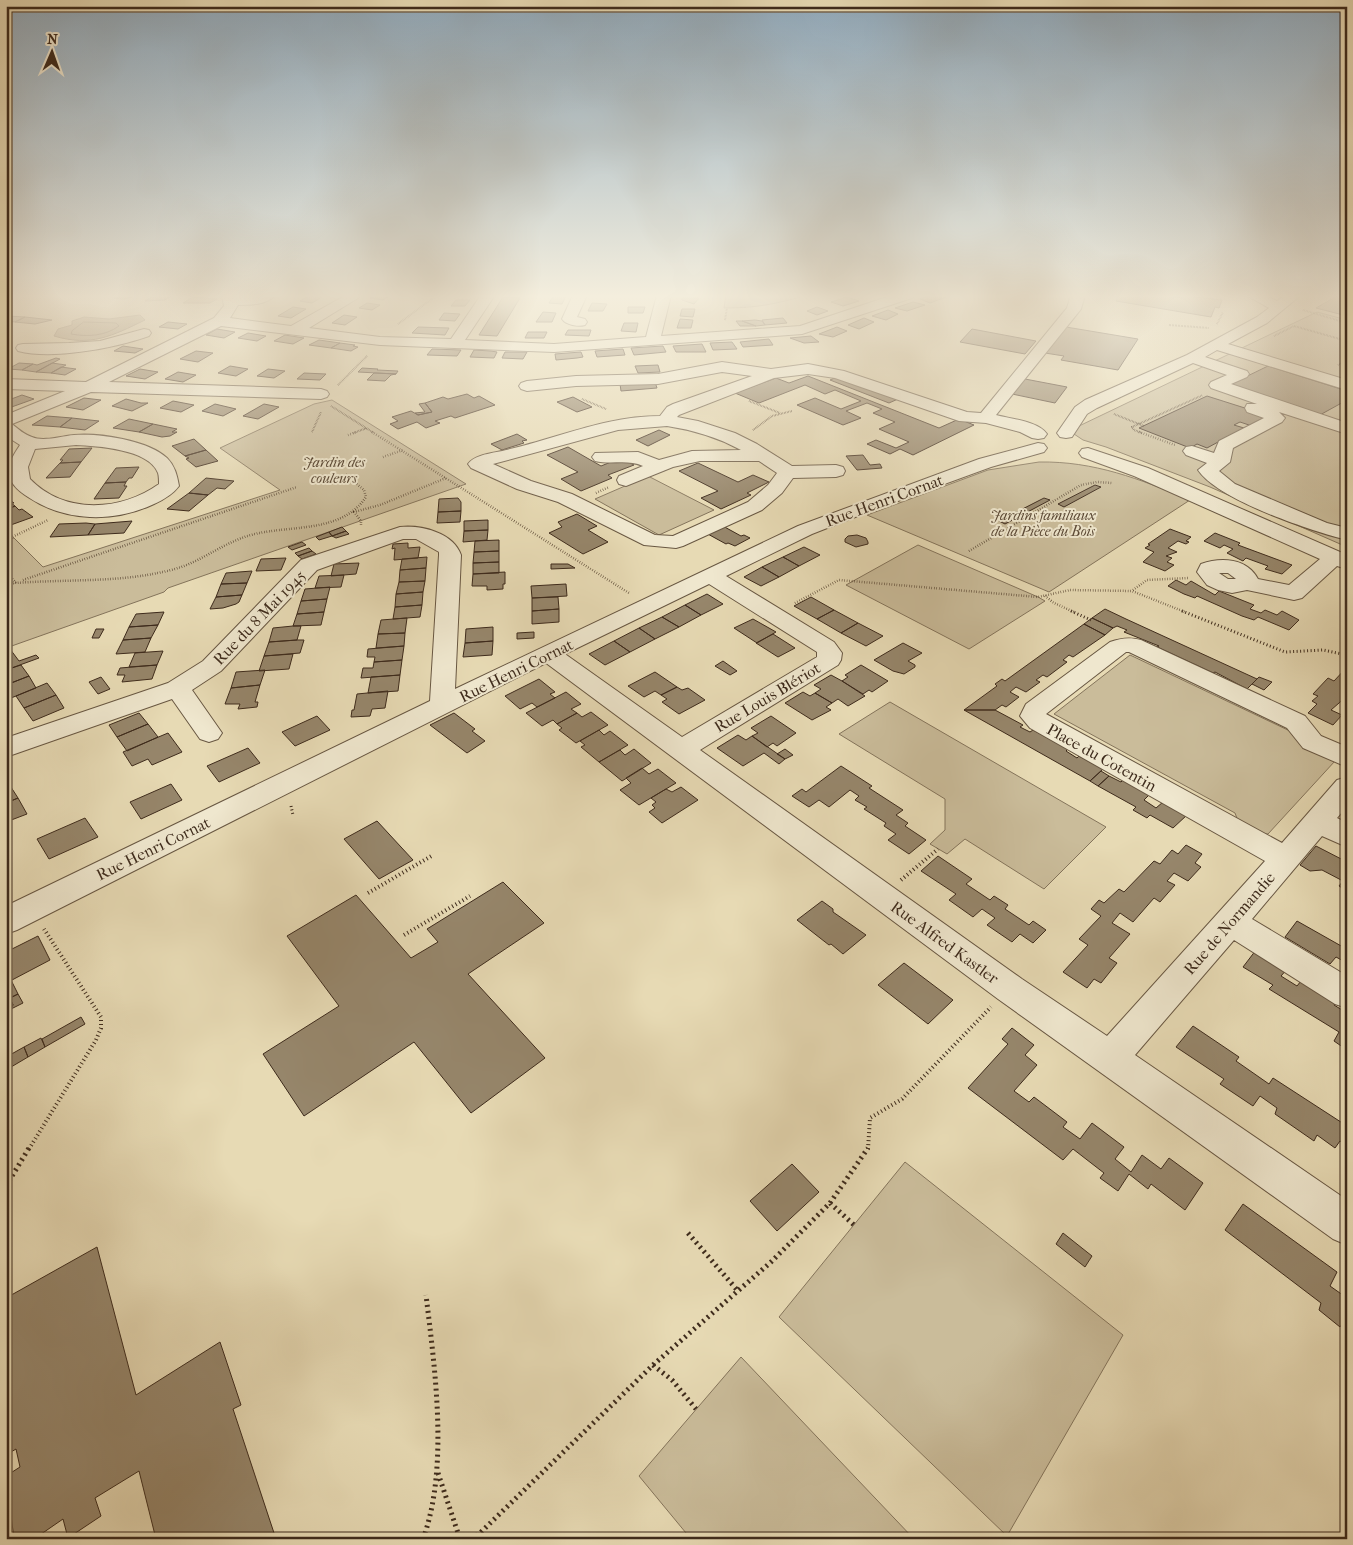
<svg xmlns="http://www.w3.org/2000/svg" width="1353" height="1545" font-family="'IM FELL French Canon',serif">
<style>
.green{fill:#cabc9a;stroke:#84745b}
.water{fill:#ae9e80;stroke:#817058}
.lines{fill:none;stroke-linecap:round;stroke-linejoin:round}
.shore{stroke:#76644e;stroke-width:1}
.building{fill:#96866b;stroke:#3e2b1c}
.minor-casing{stroke:#685742;stroke-width:2}
.path-far4{stroke:#3e2b1c;stroke-width:2;stroke-dasharray:0.5 1;stroke-linecap:butt}
.path-far3{stroke:#3e2b1c;stroke-width:2.5;stroke-dasharray:0.5 2;stroke-linecap:butt}
.path-far2{stroke:#3e2b1c;stroke-width:3;stroke-dasharray:1 2.5;stroke-linecap:butt}
.path-far1{stroke:#3e2b1c;stroke-width:4;stroke-dasharray:1 3;stroke-linecap:butt}
.path{stroke:#3e2b1c;stroke-width:5;stroke-dasharray:2 4;stroke-linecap:butt}
.minor{fill:#efe7ce;fill-rule:evenodd}
.labels{text-anchor:middle;stroke-width:4;stroke-linejoin:round;paint-order:stroke}
.far-park-label{font-size:14px;font-style:italic;fill:#5a4835;stroke:#efe7ce}
.street-label{font-size:16px;fill:#3e2b1c;stroke:#efe7ce}
</style>
<rect width="100%" height="100%" fill="#e7dab4"/>
<filter id="stains"><feTurbulence type="fractalNoise" baseFrequency=".004" numOctaves="4"/><feColorMatrix values="0 0 0 0 .2 0 0 0 0 .09 0 0 0 0 .02 0 0 0 .5 -.17"/></filter>
<radialGradient id="worn" r=".72"><stop offset=".6" stop-color="#630" stop-opacity="0"/><stop offset="1" stop-color="#630" stop-opacity=".3"/></radialGradient>
<path class="green" d="M726,295H807C776,304 757,308 724,308Z
M1317,312L1347,320V547L1210,487L1106,447L1083,440L1071,432L1079,426Z
M332,400L466,484L168,588L164,592L6,648V539L14,538L43,567L280,490L220,448L314,404Z
M1039,462C1094,461 1140,479 1190,500L1049,592L867,515L988,470Z
M648,476L714,510L659,535L595,499Z
M918,545L1038,597L1045,601L969,649L846,585Z
M1130,655L1292,732L1304,749L1316,751L1335,761L1268,834H1263L1238,821L1235,813L1054,714Z
M890,702L1106,827L1044,889L965,839L947,854L930,844L945,830V799L839,734Z
M905,1162L1123,1335L1007,1536L779,1317Z
M741,1357L914,1539H691L639,1476Z"/>
<path class="water" d="M140,315L145,320C112,336 91,347 54,336L58,329L72,325V321L84,317L109,319Z"/>
<g class="lines">
<path class="shore" d="M84,322L116,323L119,326C105,336 88,337 71,334L72,331Z"/>
</g>
<path class="building" d="M120,295H140L124,299L114,298Z
M155,295H173L165,300L145,301Z
M376,295H391L383,300L370,298Z
M554,295L566,296L562,304L549,303Z
M932,295H939L946,297L930,303L920,299Z
M1119,295H1180L1222,300L1219,308L1215,307L1211,317L1116,301Z
M1339,295H1347V316L1316,308Z
M309,296L322,297L312,303L300,301Z
M193,297L217,299L210,303H183Z
M503,297L520,298L497,336L479,335Z
M847,297L859,301L843,306L831,302Z
M682,298H699L694,304L682,300Z
M456,300H470L465,306H451Z
M913,302L925,305L907,311L895,308Z
M367,303L380,305L372,310L359,308Z
M592,303L607,304L603,311H588Z
M293,307L306,309L291,318L278,316Z
M628,307H645L643,313H628Z
M817,307L828,311L817,315L807,311Z
M682,309H695L693,317L680,316Z
M888,310L898,314L886,320L872,316Z
M543,312L556,313L552,322H536Z
M444,313L460,314L455,321L439,320Z
M344,315L357,317L345,325L332,323Z
M6,316H7L25,317L15,322L6,321Z
M25,317L52,320L35,324L15,322Z
M783,318L787,323L765,325L762,320Z
M864,318L874,322L859,329L848,325Z
M680,319L693,320L691,328H677Z
M755,320L762,321L765,325L756,326L742,321Z
M736,321H742L756,326H740Z
M168,322L187,324L178,329L159,327Z
M624,323H638L636,332L621,331Z
M418,327L449,328L445,335L412,333Z
M837,327L847,331L833,337L819,334Z
M1066,327L1138,339L1118,370L1061,360L1064,356L1045,353Z
M217,329L235,332L224,338L206,335Z
M972,329L1036,341L1025,354L960,342Z
M568,330H591L589,336L565,335Z
M528,332H547L544,338H525Z
M248,333L266,336L257,341L238,338Z
M285,335L304,338L293,344L274,341Z
M811,336L819,342L804,343L790,338Z
M769,339L773,345L743,347L740,342Z
M319,340L340,343L331,348L309,345Z
M732,342L737,349L713,350L710,343Z
M340,343L355,345L353,346L358,347L351,351L331,348Z
M702,344L706,352H676L673,346Z
M123,346L143,349L135,353L114,351Z
M663,346L666,352L634,355L631,348Z
M432,349L461,350L457,356L427,355Z
M623,349L625,355L597,357L595,351Z
M474,350L491,351L497,352L494,358L470,357Z
M196,351L213,353L198,362L180,359Z
M505,352H527L523,359L502,358Z
M581,352L583,357L577,358L556,360L555,354Z
M56,358L60,359L36,372L22,370L33,364L37,365Z
M19,363L33,364L22,370L8,369Z
M52,363L66,365L51,373L36,372Z
M658,365L660,372L638,373L635,366Z
M230,366L248,369L236,376L218,373Z
M1268,366L1347,391V400L1318,416L1227,386Z
M61,367L76,369L65,375L51,373Z
M362,368L378,369L377,370L398,371L396,374L358,372Z
M140,369L158,372L145,379L126,376Z
M268,369L285,371L274,378L257,376Z
M178,372L196,375L183,382L165,379Z
M304,373L326,374L320,380L297,379Z
M374,373L396,374L391,375L385,381L367,380Z
M808,376L939,428L959,419L974,425L913,455L900,449L890,454L867,444L876,440L896,448L909,442L879,429L895,422L873,413L882,409L867,403L846,411L861,418L843,425L797,405L815,398L841,409L861,401L835,390L825,394L805,385L759,403L735,393L776,378L789,383Z
M839,376L898,399L889,403L830,380Z
M1025,379L1067,387L1055,403L1012,394Z
M655,382L657,388L621,391L620,384Z
M467,394L474,398L479,396L495,405L455,418L451,416L435,421L440,423L426,428L417,422L398,429L390,424L398,421L392,417L411,411L418,415L432,412L425,403L443,397L448,399Z
M22,395L34,399L6,409V401Z
M1207,396L1270,416L1252,426L1240,422L1234,425L1244,428L1207,448L1197,444L1190,448L1139,428Z
M573,397L592,407L577,412L557,402Z
M84,398L101,400L83,410L66,407Z
M126,399L141,403H148L132,411L112,406Z
M173,401L194,405L181,412L160,408Z
M425,403L432,412L418,415L415,413L425,412L419,404Z
M215,404L236,409L223,416L202,411Z
M264,404L279,407L258,419L243,416Z
M47,416L72,418L60,427L32,425Z
M72,418L99,421L85,430L60,427Z
M129,419L153,424L139,432L113,428Z
M153,424L177,429L172,432H177L170,436L162,437L139,432Z
M659,430L670,435L648,446L636,440Z
M517,434L527,440L522,441L524,443L502,450L491,444Z
M194,439L206,450L185,456L172,446Z
M568,447L601,466L621,458L634,465L608,475L612,478L581,491L561,479L578,472L547,455Z
M92,448L81,462L60,463L63,460H60L69,449Z
M206,450L218,461L196,467L186,459L189,458L185,456Z
M863,455L870,465L880,464L882,468L857,470L846,456Z
M81,462L70,477L46,478L60,463Z
M698,463L738,482L753,475L769,482L747,493L751,495L721,509L701,498L718,491L679,471Z
M139,467L132,478H129L126,482L105,483L116,468Z
M206,478L234,481L225,489L217,488L208,495L189,493Z
M126,482L124,486H127L119,498L94,499L105,483Z
M1095,485L1101,487L1064,507L1058,504Z
M189,493L208,495L189,511L167,509Z
M6,497L14,503H11L15,506L6,510Z
M458,498L461,502V511L438,512L439,499Z
M1044,498L1050,500L1005,524L999,521Z
M15,506L19,510L22,509L33,517L8,526L6,524V510Z
M461,511L460,522L437,523L438,512Z
M577,514L597,526L588,530L608,542L583,554L549,533L562,527L558,522Z
M488,520V530L464,531V521Z
M132,521L124,533L88,535L95,524Z
M86,523L95,524L88,535L50,537L59,524Z
M721,525L741,536L744,535L750,538L735,546L728,543L726,544L706,533Z
M342,527L346,531L332,536L329,532Z
M1170,529L1191,537L1186,541L1189,542L1186,544L1178,541L1168,548L1177,552L1166,556L1172,558L1167,562L1174,565L1165,571L1143,562L1154,552L1145,548L1150,545L1148,544Z
M488,530L487,540L463,542L464,531Z
M346,531L349,534L336,538L332,536Z
M329,532L332,536L319,540L316,537Z
M1215,533L1240,543L1238,545L1292,565L1282,574L1265,569L1268,566L1246,558L1243,561L1227,553L1233,549L1224,545L1220,548L1204,541Z
M857,535L866,538L868,542V544L856,547L845,542V539L848,536Z
M499,540V551L474,552L475,541Z
M302,542L306,545L292,550L288,547Z
M408,543V548L420,547L418,558L394,560L395,548L392,549L393,544Z
M804,547L820,555L799,566L783,557Z
M309,548L312,551L298,556L295,553Z
M312,551L316,554L302,559L298,556Z
M499,551V562L473,563L474,552Z
M427,557L426,568L400,570L402,559Z
M783,557L799,566L779,577L762,567Z
M286,558L281,570L256,571L261,559Z
M499,562V573L473,574V563Z
M359,563L356,574L331,576L334,564Z
M551,564H568L575,568L551,569Z
M762,567L779,577L761,586L744,577Z
M426,568L425,581L399,582L400,570Z
M252,571L247,583L221,584L226,573Z
M505,572V584H503V589L487,590V586H472L473,574Z
M344,575L341,587L315,588L319,576Z
M1176,580L1186,585L1191,581L1215,595L1219,591L1254,605L1250,609L1261,613L1265,610L1277,615L1282,611L1299,620L1289,630L1258,617L1254,620L1242,616L1197,596L1195,598L1184,594L1168,586Z
M425,581L423,592L396,594L399,582Z
M247,583L242,595L216,597L221,584Z
M566,584L567,596L532,598L531,586Z
M330,587L327,599L301,601L305,589Z
M423,592L422,605L395,607L396,594Z
M707,594L723,604L701,615L685,605Z
M242,595L239,602L236,604L223,608L210,609L216,597Z
M558,597L559,609L532,611V598Z
M811,597L834,610L817,619L794,606Z
M327,599L324,612L297,614L301,601Z
M422,605L420,617L393,619L395,607Z
M685,605L701,615L679,627L662,617Z
M559,609V622L532,624V611Z
M1105,609L1126,619L1257,679L1247,689L1215,672L1213,673L1157,647L1159,646L1124,632L1127,630L1117,626L1113,628L1092,618Z
M834,610L858,623L841,633L817,619Z
M164,612L158,625L129,627L136,614Z
M324,612L321,625L293,626L297,614Z
M662,617L679,627L655,639L639,628Z
M407,618L405,633L378,634L381,620Z
M1092,618L1113,628L1105,635L1084,624Z
M753,619L776,632L757,643L734,628Z
M858,623L883,636L866,646L841,633Z
M1084,624L1105,635L1073,657L1069,655L1063,660L1067,662L1047,677L1043,675L1036,680L1040,682L1026,692L1016,687L1010,692L1019,697L1006,707L1002,705L995,710H964L997,686L995,684L1002,679L1005,681Z
M158,625L151,638L123,640L129,627Z
M293,626H301L297,640L269,642L273,628Z
M493,627V641L465,643L466,629Z
M639,628L655,639L630,652L614,641Z
M96,629H104L99,638H92Z
M534,632V638L517,639V633Z
M405,633L404,646L376,648L378,634Z
M773,634L795,648L778,657L756,643Z
M151,638L145,652L116,654L123,640Z
M297,640H304L300,653L264,656L269,642Z
M493,641L492,655L463,657L465,643Z
M614,641L630,652L605,665L589,654Z
M903,643L922,653L908,661L915,665V667L904,674L893,671L874,660Z
M404,646L402,660L374,662L375,657H367L368,649Z
M10,649L19,661L36,655L39,658L6,670V651Z
M163,651L157,665L129,667L135,653Z
M293,654L289,669L259,671L264,656Z
M402,660L400,675L361,678L363,668H373L374,662Z
M723,661L737,671L730,675L715,666Z
M21,665L29,676L6,685V670Z
M157,665L152,679L122,682L125,675H117L120,668Z
M861,665L888,681L872,692L869,690L863,694L842,681L848,677L845,675Z
M1347,667V690L1345,693L1347,696L1331,710L1342,715L1333,725L1308,713L1317,704L1312,701L1318,696L1313,694L1328,678L1334,681Z
M265,670L260,685L231,688L236,672Z
M655,672L677,687L661,695L655,691L644,697L628,686Z
M400,675L398,691L368,693L371,677Z
M831,675L842,681L865,696L848,706L838,699L832,703L815,693L821,689L814,685Z
M29,676L36,688L6,700V685Z
M101,677L110,689L98,694L89,682Z
M1259,677L1272,682L1264,690L1252,684Z
M539,679L555,692L550,694L555,698L537,707L532,703L520,709L505,696Z
M47,683L56,695L24,708L16,696Z
M260,685L255,702H258L257,707L238,709L240,704H225L231,688Z
M677,687L682,690L688,688L705,700L679,714L662,702L667,699L661,695Z
M388,691L385,708L372,709L370,716L351,717L352,710H354L357,694Z
M566,692L581,704L571,709L577,713L557,724L553,720L542,726L526,713Z
M803,692L810,696L815,693L832,703L826,707L831,710L812,720L785,703Z
M56,695L64,708L33,721L24,708Z
M964,710H995L1023,725L1020,727L1030,732L1033,730L1068,749L1066,751L1077,758L1079,756L1103,769L1090,781Z
M591,712L608,725L576,743L559,730L562,728L557,724L577,713L582,717Z
M139,713L148,724L117,737L109,725Z
M454,713L475,729L472,731L485,741L467,753L430,725Z
M317,716L330,730L295,746L282,732Z
M771,716L796,733L777,746L773,743L767,747L752,736L758,733L751,728Z
M148,724L158,737L127,751L117,737Z
M599,730L604,735L610,731L628,745L599,762L581,747L585,745L580,741Z
M168,733L182,752L152,765L148,759L132,766L123,752Z
M738,735L746,740L752,736L785,759L779,764L764,753L743,766L717,748Z
M248,748L260,763L219,782L207,766Z
M634,749L651,763L622,781L599,762L620,750L625,755Z
M785,749L793,755L785,759L777,754Z
M841,766L872,786L869,788L903,810L896,815L908,823L905,826L926,840L909,854L888,840L896,834L884,826L886,823L864,809L867,807L855,800L859,796L850,790L829,807L819,800L809,807L792,796L802,789L806,792Z
M642,768L649,774L658,769L676,783L639,805L620,790L631,783L626,778Z
M1101,771L1109,776L1098,786L1090,781Z
M1109,776L1121,782L1123,780L1150,794L1144,800L1156,808L1163,802L1187,815L1173,828L1150,815L1147,818L1133,810L1136,807L1098,786Z
M9,784L18,798L6,803V785Z
M171,784L182,800L141,819L130,802Z
M681,787L698,800L662,823L649,812L655,808L652,805L656,802L651,798L666,789L672,792Z
M18,798L27,814L6,822V803Z
M85,818L98,837L49,859L37,839Z
M377,821L413,860L379,879L344,839Z
M1186,845L1202,854L1195,863L1201,867L1188,881L1174,873L1167,881L1175,885L1160,902L1154,898L1133,922L1120,913L1112,923L1130,934L1109,958L1117,963L1101,983L1094,979L1087,988L1063,972L1088,945L1079,939L1101,916L1091,909L1099,900L1104,903L1119,889L1124,892L1154,861L1160,864L1172,850L1178,854Z
M1316,846L1347,862V891L1339,886L1343,881L1322,870L1310,871L1300,865Z
M938,856L972,879L966,884L990,900L994,896L1008,905L1005,909L1029,925L1033,921L1046,930L1033,943L1020,934L1012,942L987,925L995,918L982,909L973,917L949,900L956,894L921,871Z
M503,882L544,923L468,974L545,1058L471,1113L414,1042L304,1116L263,1054L339,1006L287,936L356,895L411,958L438,942L427,929Z
M822,901L833,909V912L866,935L843,954L831,944L829,945L797,920Z
M1297,921L1343,947L1345,943L1347,944V963L1336,957L1330,964L1285,937Z
M38,936L50,960L12,980L6,970V952Z
M1256,950L1288,968L1281,976L1297,986L1301,981L1336,1002L1334,1005L1347,1013V1050L1334,1041L1339,1032L1269,989L1273,985L1243,967Z
M904,963L953,1000L928,1024L878,985Z
M6,970L18,994L10,998L13,1005L6,1012Z
M18,994L23,1003L11,1009L13,1005L10,998Z
M81,1017L85,1024L45,1047L42,1039Z
M1193,1026L1239,1057L1236,1061L1269,1084L1273,1078L1347,1126V1146L1340,1141L1335,1148L1317,1135L1314,1141L1275,1114L1277,1108L1260,1096L1253,1106L1220,1084L1224,1079L1176,1047Z
M1012,1028L1034,1045L1025,1055L1037,1065L1014,1091L1029,1102L1034,1097L1067,1122L1063,1127L1080,1139L1092,1123L1124,1147L1115,1159L1131,1172L1142,1155L1161,1169L1169,1158L1203,1183L1185,1210L1151,1184L1148,1189L1129,1174L1118,1191L1100,1178L1104,1173L1073,1149L1063,1160L968,1088L1008,1044L1002,1039Z
M41,1038L45,1047L28,1057L24,1047Z
M24,1047L28,1057L6,1070V1051L8,1056Z
M792,1164L819,1192L777,1231L750,1201Z
M1243,1204L1337,1272L1330,1286L1347,1298V1317L1340,1327L1319,1310L1321,1303L1225,1230Z
M1063,1233L1092,1256L1085,1267L1056,1244Z
M97,1247L136,1395L220,1342L241,1405L233,1409L276,1539H156L139,1471L95,1498L101,1516L68,1538L63,1519L34,1539H14L6,1476L20,1467L16,1449L6,1455V1298Z"/>
<g class="lines">
<g class="minor-casing">
<path id="minor" d="M222,295H236V297L276,295C266,305 251,305 238,305L230,318L291,326L346,295H363L309,328L380,337L451,339L481,295H495L465,340L554,344L646,337L657,295H671L661,336L800,326L893,295H914L912,298L802,334L554,352L380,345L221,326L109,382L321,389L327,391L329,394L327,397L321,399L91,392L12,424C18,429 25,435 32,437C43,442 62,436 74,435C99,433 148,440 167,458C175,466 177,475 179,486C173,494 163,500 154,504C114,523 65,522 28,497C20,492 10,484 9,474C8,463 14,454 20,445L6,436V415L65,391L6,389V379L86,382L214,318L224,306ZM76,445C97,446 149,449 158,473C159,476 159,481 159,484C121,511 65,515 30,479L28,467L35,449Z
M573,295H587L577,317L585,319L587,322L585,325C578,327 566,325 562,319Z
M1071,295H1085L1081,309L996,415C1011,419 1038,421 1047,434L1044,438L1038,439L1032,438L1020,432L986,423L959,421L835,378L808,374L774,378L679,415L677,417L698,421L735,433L757,444L792,466L836,465L843,467L845,471L843,475L836,477L793,478L782,493L762,510L683,546L676,548L644,545L558,502L517,489L471,468L468,464C476,453 498,453 510,449C561,437 607,416 660,416L667,407L673,404L752,376L722,372L658,384L576,386L527,391L521,389L519,386L521,383L527,381L576,376L658,374L722,362L771,369L808,364L844,371L967,412L981,413L1067,308ZM667,426C693,430 717,437 741,450L692,451L659,460L638,452L595,453L592,457L595,461C611,465 628,459 643,466L619,476L617,480L619,484L626,486L673,467L700,461H759L777,473L768,485L748,502L673,536L655,535L572,494L531,481L493,464L618,430Z
M1246,295H1264L1277,301L1285,295H1301L1267,323L1228,344L1347,380V390L1217,350L1205,357L1247,371L1249,374L1247,377L1231,384L1347,423V434L1279,412L1285,418L1282,422L1233,448L1230,462L1219,471L1235,484L1327,523L1347,528V540C1311,531 1218,500 1198,470L1207,463L1186,455L1183,451L1186,447L1192,446L1214,453L1219,441L1264,418L1247,412L1245,408L1247,404H1257L1211,388L1209,385L1211,382L1227,375L1193,363L1097,408L1087,414L1072,437L1066,438L1060,437L1057,433L1075,407L1085,400L1187,355L1257,317L1269,308Z
M144,329L149,330L151,333L149,336C115,348 53,360 18,351L16,348L18,345L23,344L69,343L100,341Z
M1038,443L1044,444L1047,448L1044,452L991,467L868,512L812,534L726,576L834,642L842,653L841,660L838,665L700,750L1022,979L1107,1036L1265,861L1030,728L1020,716L1026,704L1110,642C1121,638 1130,637 1141,640L1305,716L1321,736L1347,747V767L1303,748L1287,728L1129,652H1126L1046,714L1282,843L1337,780L1347,777V806L1337,818L1347,823V847L1322,836L1252,919L1347,976V1008L1335,1004L1234,940L1135,1055L1347,1200V1245L1333,1239L998,999L546,663L17,930L6,934V906L430,701L439,555V552L416,539H403L317,570L221,671L192,690L222,733L218,739L209,742L200,739L172,699L6,757V738L168,683L203,661L301,560L400,527C421,525 453,532 461,555L455,689L798,526L979,459ZM709,584L817,652V657L682,737L565,654Z
M1088,448L1148,468L1347,555V569L1337,566L1302,598L1294,600L1247,590L1232,593L1218,590L1207,585L1197,572L1201,564C1221,557 1247,558 1258,579L1289,585L1320,559L1134,476L1082,457L1079,453L1082,449ZM1219,573H1228L1236,579H1228Z"/>
</g>
<path class="path-far4" d="M1303,310L1347,323
M725,320L727,308
M398,324L437,295
M1217,324L1223,312
M1169,325L1209,328
M1274,336L1294,326L1347,341
M1338,365L1347,360
M338,385L367,356
M582,399L606,409
M749,401L780,413
M331,406L374,433
M1114,414L1144,426
M753,430L772,416L792,411
M312,432L321,412
M353,433L367,428
M1142,433L1134,430L1132,427L1203,395"/>
<path class="path-far3" d="M372,432L629,593
M1139,432L1175,445
M348,435L357,432
M383,457L403,450
M596,493L609,487
M361,525V521L354,512L380,505L446,478
M6,540L48,520
M969,551L1081,485L1097,482L1112,483
M6,571L16,583C67,579 121,583 171,570C201,563 224,541 255,534C292,525 342,533 366,497L364,490L345,474
M23,580L297,487
M6,586L17,582
M1133,590L1147,580L1188,578
M1045,596L1054,603L1074,612
M795,603L839,580L1038,597L1070,590L1132,591L1185,612"/>
<path class="path-far2" d="M1071,611L1091,620
M1182,611L1285,652L1323,650L1347,655
M291,806L293,815"/>
<path class="path-far1" d="M901,880L938,849
M368,893L433,855
M404,935L470,896
M29,1149L96,1040L101,1028V1017L44,929
M868,1149L870,1118L902,1099L991,1007"/>
<path class="path" d="M6,1186L29,1148
M830,1203L854,1225
M688,1233L738,1291
M653,1365L672,1380L696,1409
M438,1473L460,1539
M423,1539C449,1468 435,1370 426,1295
M471,1539L480,1533L653,1365L771,1262L830,1203L868,1148"/>
<use href="#minor" class="minor"/>
</g>
<linearGradient id="sky" x2="0" y2="1"><stop stop-color="#91abbe"/><stop offset="0.58" stop-color="#f4eedd"/><stop offset="1" stop-color="#f4eedd" stop-opacity="0"/></linearGradient>
<rect width="1353" height="511" fill="url(#sky)"/>
<g class="labels">
<g class="far-park-label">
<text x="334" y="467">Jardin des<tspan x="334" dy="16">couleurs</tspan></text>
<text x="1043" y="520">Jardins familiaux<tspan x="1043" dy="16">de la Pièce du Bois</tspan></text>
</g>
<g class="street-label">
<text transform="translate(884 500) rotate(-20)" y="6">Rue Henri Cornat</text>
<text transform="translate(259 617) rotate(-46)" y="6">Rue du 8 Mai 1945</text>
<text transform="translate(516 670) rotate(-26)" y="6">Rue Henri Cornat</text>
<text transform="translate(767 697) rotate(-31)" y="6">Rue Louis Blériot</text>
<text transform="translate(1102 757) rotate(29)" y="6">Place du Cotentin</text>
<text transform="translate(153 848) rotate(-26)" y="6">Rue Henri Cornat</text>
<text transform="translate(1229 923) rotate(-49)" y="6">Rue de Normandie</text>
<text transform="translate(945 942) rotate(36)" y="6">Rue Alfred Kastler</text>
</g>
</g>
<rect width="1353" height="1545" fill="none" stroke="#e7dab4" stroke-width="25"/>
<rect x="8" y="8" width="1338" height="1530" fill="none" stroke="#3e2b1c" stroke-width="2.5"/>
<rect x="12" y="12" width="1328" height="1520" fill="none" stroke="#3e2b1c"/>
<g transform="translate(52 52) rotate(2)" stroke="#efe7ce" stroke-width="4" paint-order="stroke">
<path d="M0-4L9 19L0 12L-9 19Z" fill="#3e2b1c"/>
<text y="-8" font-size="14" font-weight="bold" text-anchor="middle" fill="#3e2b1c">N</text>
</g>
<rect width="100%" height="100%" filter="url(#stains)"/>
<rect width="100%" height="100%" fill="url(#worn)"/>
</svg>
